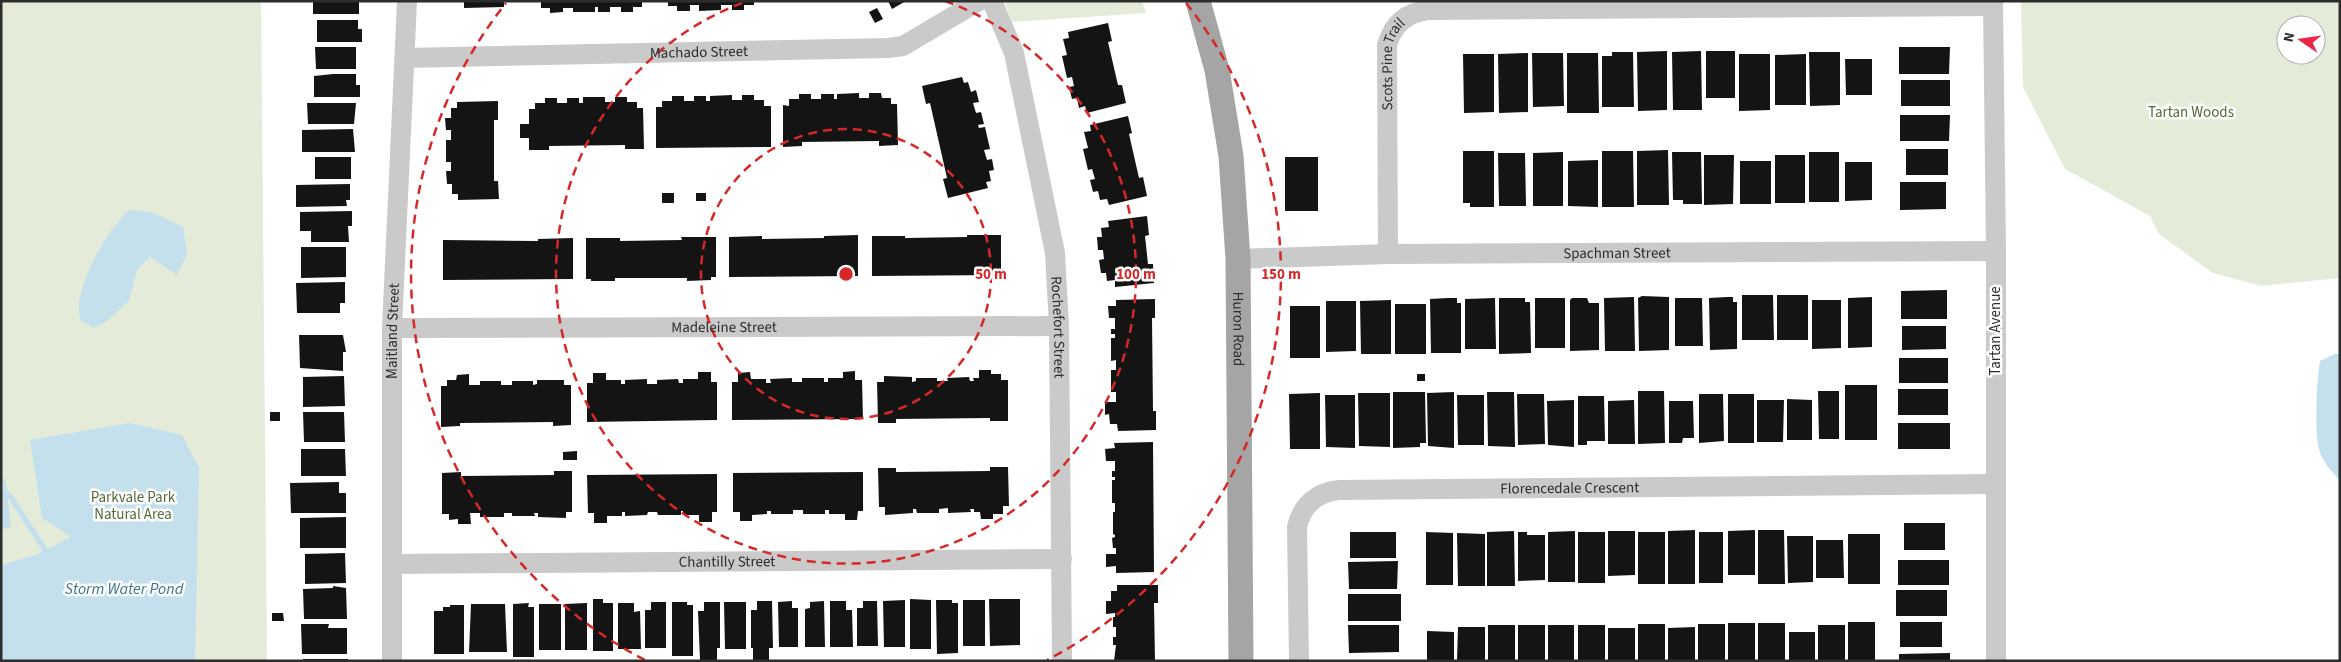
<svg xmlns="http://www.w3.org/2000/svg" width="2341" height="662" font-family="'Source Sans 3',sans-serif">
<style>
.green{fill:#e5ebd9;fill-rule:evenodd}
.water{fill:#c4e0ec}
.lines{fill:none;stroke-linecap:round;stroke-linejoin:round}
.stream{stroke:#c4e0ec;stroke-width:5.5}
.building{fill:#141414}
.minor{stroke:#cacaca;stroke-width:20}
.major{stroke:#a5a5a5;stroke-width:25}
.ring{fill:none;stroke:#d62828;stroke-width:2.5;stroke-dasharray:9 6}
.labels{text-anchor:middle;stroke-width:5;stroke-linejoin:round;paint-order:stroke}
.street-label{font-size:15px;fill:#2d2d2d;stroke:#fff}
.park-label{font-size:15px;fill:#546a39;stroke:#fff}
.water-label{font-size:16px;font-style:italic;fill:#387791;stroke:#fff}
.centre{fill:#d62828;stroke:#fff;stroke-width:2.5}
.ring-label{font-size:15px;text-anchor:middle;font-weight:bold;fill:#d62828;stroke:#fff;stroke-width:5;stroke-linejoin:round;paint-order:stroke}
</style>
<rect width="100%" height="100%" fill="#fff"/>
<path class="green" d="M1,1H261L267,661H1Z
M1004,1H1142L1146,13L1012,22Z
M2021,1H2340V278L2261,286L2213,273L2159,234L2150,216L2065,169L2023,87ZM2286,25H2316V55H2286Z"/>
<path class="water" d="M129,210L152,212L183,227L187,254L177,275L150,257L137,270L129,301L107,321L94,328L80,320C80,314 78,307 79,301C86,268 106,233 129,210Z
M2335,354H2340V481C2332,471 2322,462 2319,449C2314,433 2317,379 2320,361Z
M130,423L182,435L199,468L195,661H1V565L36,555L71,537L42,518L30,440Z
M1,475L6,483L11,527L1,530Z"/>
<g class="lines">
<path class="stream" d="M1,488L10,496L49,556"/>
</g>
<path class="building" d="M313,1H359V14H313Z
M464,1H504V7L464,8Z
M541,1H642V7H633V12H621V7H610V12H598V7H595V12H573V8H563V12L550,13V8H541Z
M668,1H754V5H744V10H732V5H721V10L699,11V5H690V11H677V6H668Z
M888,1H906L892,9Z
M877,8L883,19L875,23L869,12Z
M317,20H358V29H362V42H317Z
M1108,23L1112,41L1108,42L1118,85H1122L1126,103L1087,113L1085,106L1079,108L1077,98L1072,99L1069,87L1074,86L1072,77L1067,78L1062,56L1067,55L1063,39L1069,38L1068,32Z
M315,47H356V69H316Z
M1899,47H1950L1949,74H1899Z
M1667,51V110L1638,111L1637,52Z
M1701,51L1702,110H1673L1672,52Z
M1706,51H1735V98H1706Z
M1612,52H1633L1634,107H1602V56H1612Z
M1809,52H1840V105L1810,106Z
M1528,53V112L1499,113L1498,54Z
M1532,53H1563L1564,106L1533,107Z
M1567,53H1598L1599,113H1567Z
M1463,54H1494V112L1464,113Z
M1739,54H1770V110L1739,111Z
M1806,54V105H1775V55Z
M1845,59H1872V95H1846Z
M333,74H356V85H360V97H314V76Z
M962,77L964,83L968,82L971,92L976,90L979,102L973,103L976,113L981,112L984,124L978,125L979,128L985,127L990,149L984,150L987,160L992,159L994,170L989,171L991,181L986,182L988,188L948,198L943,179L947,178L930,103L926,104L922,86Z
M1901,80H1950V106H1901Z
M859,93V98H869V93H881L882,98H891V104H897L898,145L879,146V141L802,142V146L783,147V105L789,106V99H799V94H811V99H821V94H834V99H837V94Z
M732,95V100H742V95H754V100H764V106H771V147L656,148V107H662V101H672V96H684V101H694V96H706V101H710V96Z
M583,97H605V102H615V97H627V102H637V108H643L644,149H625V145L549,146V150H529V138H520V124H529V109H535V103H545V98H557V103H567V98H579V103H583Z
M498,101V120H494V181H498L499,199L458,200V194H452V184H447L446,171H451V162H446V140H451V130H446L445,118H451V108H457V102Z
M307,103H356L354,124H308Z
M1900,115H1950L1949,141H1900Z
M1128,116L1132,133L1129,134L1139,178L1143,177L1147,196L1109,205L1107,199L1100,200L1098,191L1093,192L1090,180L1095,179L1092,169L1088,170L1083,149L1088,148L1084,132L1091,131L1090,125Z
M353,129L355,152H302V130Z
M1906,149H1948V175H1906Z
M1668,150L1669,205H1637V151Z
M1463,151H1494V207H1470V203H1463Z
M1602,151H1633L1634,207H1602Z
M1563,152V206H1533V153Z
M1672,152H1701L1702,204H1683V200H1673Z
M1809,152H1839V202H1809Z
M1498,153H1525L1526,206H1499Z
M1704,155H1734L1733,204L1704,205Z
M1775,155H1805V203H1775Z
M315,157H351V179H315Z
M1285,157H1318V211H1285Z
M1598,160V207L1568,206V161Z
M1740,161H1771V204H1740Z
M1845,162H1872V200L1845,201Z
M1900,182H1946V209L1900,210Z
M350,184V200H346L347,206L296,207V185Z
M662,193H674V203H662Z
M696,193H706V201H696Z
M352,211V226H348L349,242H311V231H300V212Z
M1147,216L1149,235L1145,236L1148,264H1153L1154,283L1115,287V280L1107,281L1106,273H1101L1099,260L1104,259L1103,250H1098L1097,237H1102L1101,228L1109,227L1108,221Z
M858,235V276L729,277V237L762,236V239L824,238V236Z
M967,235H1001V275L872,276V236H905V238L967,237Z
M681,237H716V277H711V280L687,281V278H615V281H591V279H586V238H620V241L682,240Z
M573,238V279L443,280V240L538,241V239Z
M301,247H346V277L301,278Z
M345,282V303H340V313H297L296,283Z
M1947,290V319H1901V291Z
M1742,295H1773L1774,340H1742Z
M1777,295H1808V340H1777Z
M1642,296L1669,297V350L1639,351L1638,298Z
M1634,297L1635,351H1605L1604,298Z
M1727,297H1733V302H1737V349L1710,350L1709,298Z
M1872,297V347L1848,348V298Z
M1448,298H1457V303H1461V353H1431L1430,299Z
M1495,298L1496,349H1465V299Z
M1499,298H1525V302H1530L1531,353L1499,354Z
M1535,298H1565V348H1535Z
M1572,298H1587L1589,303H1599V350L1570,351V300Z
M1675,298H1702L1703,346H1675Z
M1155,299V318H1152L1153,411H1156V430L1118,431L1117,424H1110L1109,414L1105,415V402H1116V392H1111V370H1116V360L1111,361V338H1115V334H1111V329H1115V318H1109L1108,306H1116V300Z
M1391,300V354H1361L1360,301Z
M1812,300H1841V348L1812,349Z
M1326,301H1356V351L1326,352Z
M1395,304H1426V354H1395Z
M1290,306H1320V358H1290Z
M1902,326H1946V349L1902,350Z
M299,335H343L346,352H343V371L300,368Z
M1899,358H1948V383H1899Z
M979,370H991V374H1001V380H1008V421H990V418L896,419V423H878L877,382H884V376L912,377V382L916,381V378H937V381H948L947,378L969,377L970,381H974L973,378H979Z
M855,371V380H862L863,419L732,420V382H738V373L750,372L751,379H766V383H771L770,379L792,378V382H802V378H824V382H828V378H843V372Z
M698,372H711V382H717V420L587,422V383H593V373H606V380H621V384H625V380L647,379V384H657V380L678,379L679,383H683V379H698Z
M469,374V385H480V381H501V385H512V381H533V385L537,384V380H564V385H571V425L553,426V422L460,423V426L441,427V386H447V380H456L457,375Z
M1417,374H1425V381H1417Z
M344,376L345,406L303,407V377Z
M1845,385H1877V440H1845Z
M1898,389H1948V415H1898Z
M1638,391H1664L1665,443L1638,444Z
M1818,391H1839V439H1819Z
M1393,392H1425L1426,443H1420V447L1393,448Z
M1454,392V448L1428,446L1427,393Z
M1487,392H1514L1515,447L1488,446Z
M1320,393V449H1290L1289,394Z
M1358,393H1390V447L1359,446Z
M1517,394H1544L1545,444L1518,445Z
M1699,394H1723L1724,441L1699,443Z
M1728,394H1754V443H1728Z
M1325,395H1355V448L1326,447Z
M1457,395H1484V445H1458Z
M1578,396H1604L1605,441H1587V445H1578Z
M1787,399L1812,400V440H1787Z
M1574,400V447L1548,445L1547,401Z
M1634,400L1635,444H1608V401Z
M1757,400H1784L1783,442H1757Z
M1669,401H1693L1694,438H1683L1682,443H1669Z
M270,412H280V421H270Z
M303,412H344L345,442H304Z
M1898,423H1950V449H1898Z
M1153,442L1154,572L1116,573V566L1106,567V554H1116V548H1113L1112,538L1115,537V535L1113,534V512H1115V503H1112V480H1115V477H1112V471H1115V461H1106L1105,449L1115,448L1114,443Z
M301,449H345L346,476H301Z
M577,451V460H563V452Z
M990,467H1008L1009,506H1003V514H993V519H981L980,512H974V509H970L971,512L948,513V508L939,509V513H917L916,509H913V513L885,515V507H879L878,468H896V472L990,471Z
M554,471H572V512H566V518L538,517V513H534L535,516H512V513H504V517H480V513H470L471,524H458V519L449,520V514H442V473L461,472V476L554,475Z
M863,472V511H858L857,520H845V514H829V510H825V514H803V510H793V514H771V511H767V514L752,515V521H740V512H733V473Z
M717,474V512H712V522H699V515H683V511H681V515H658L657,512H648L647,515L625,516V512H622V516H607V523H594V513H588L587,475Z
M339,482V493H346V513H291L290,483Z
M346,517V548H300V518Z
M1904,523H1945V550H1904Z
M1695,530V584H1668V531Z
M1755,530V575H1728V531Z
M1758,530H1784L1785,584H1758Z
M1514,531L1515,586H1487V532Z
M1575,531V582H1548V532Z
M1608,531H1635V575L1608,576Z
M1350,532H1396V558H1350Z
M1426,532L1453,533V585H1426Z
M1518,532H1527V535H1545V580L1518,581Z
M1578,532H1605V583H1578Z
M1638,532H1665V584H1638Z
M1699,532H1723V583H1699Z
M1457,533L1485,534V586H1458Z
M1848,534H1880V584H1848Z
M1787,536H1813V582L1788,583Z
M1816,540H1843L1844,578H1816Z
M345,553L346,583L305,584V554Z
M1898,560H1949V585H1898Z
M1398,561L1397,589H1349L1348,562Z
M1117,585H1158V603H1154L1155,661H1114L1116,645H1113V637H1116V627H1113V617H1115V613L1106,614V601H1111V591H1117Z
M333,586L346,588L347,619H304L303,589L333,588Z
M1896,590H1947V616H1896Z
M1348,594H1401V621H1348Z
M593,599H603V603H613V651H593Z
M910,599L931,600V649H910Z
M989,599H1020V645L990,646Z
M905,600V647H884L883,601Z
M936,600H952V603H958V653L937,654Z
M963,600H985V646H963Z
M757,601H772L773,648H769V660H753V648H751V610H757Z
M792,601V608H798V647H779L778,602Z
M824,601L825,647H805V609L810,608V602Z
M830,601H846V610H852L853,647H830Z
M863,601H877L878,646H857V608H863Z
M651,602H666V648H645V610H651Z
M672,602H687V605H693V656H672Z
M704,602H720V648H717V660H700L698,611H704Z
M724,602H746V649H725Z
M529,603L528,607H534V657H513V604Z
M587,603V650H565V604Z
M618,603H634V612L640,611L641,649H618Z
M471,604H505L507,652H469Z
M539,604H561V650H539Z
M450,605H464V654H434V611H443V607H450Z
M272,613H283L284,621H272Z
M1848,622H1875V661H1848Z
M1900,622H1942V647H1900Z
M1728,623H1755V661H1728Z
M1758,623H1785V661H1758Z
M301,624H329L328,628H347V654H302Z
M1638,624H1665V661H1638Z
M1698,624H1725V661H1698Z
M1348,625H1399V652L1349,653Z
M1488,625H1515V661H1488Z
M1518,625H1545V661H1518Z
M1548,625H1574V661H1548Z
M1578,625H1605V661H1578Z
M1818,625H1845V661H1818Z
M1458,627H1485V661H1457Z
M1695,627V661H1668V628Z
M1608,628H1635V661H1608Z
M1427,631L1454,632V661H1427Z
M1789,632H1815V661H1789Z
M1950,653V661H1899V654Z
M303,659H348V661H303Z"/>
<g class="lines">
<g class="minor">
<path id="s1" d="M992,1L1014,53L1055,253L1059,326L1062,661"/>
<path d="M1993,1L1996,251V661"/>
<path id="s2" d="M405,58L888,48L903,46L979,1"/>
<path id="s3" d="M1388,254L1387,45C1393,24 1407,12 1429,10L1993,6"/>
<path id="s4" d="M1238,259L1388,254L1996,251"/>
<path id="s5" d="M392,328L1059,326"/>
<path id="s6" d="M392,564L1062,559"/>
<path id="s7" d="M392,661V328L407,1"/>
<path id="s8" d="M1299,661L1297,527C1302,505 1317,492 1339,490L1995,484"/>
</g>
<path class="major" id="s9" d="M1198,1L1217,70L1231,156L1238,259L1241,661"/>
</g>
<g class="ring">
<circle cx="846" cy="274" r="145"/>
<path d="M945 1A290 290 0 1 1 747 1"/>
<path d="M645 660A435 435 0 0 1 506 3M1186 3A435 435 0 0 1 1047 660"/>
</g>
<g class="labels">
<g class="street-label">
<text dy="5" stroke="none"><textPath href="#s2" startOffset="294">Machado Street</textPath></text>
<text dy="5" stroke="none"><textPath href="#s3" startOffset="191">Scots Pine Trail</textPath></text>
<text dy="5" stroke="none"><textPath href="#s4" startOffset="379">Spachman Street</textPath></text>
<text dy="5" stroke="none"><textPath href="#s5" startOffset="332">Madeleine Street</textPath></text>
<text dy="5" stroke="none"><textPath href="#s1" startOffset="335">Rochefort Street</textPath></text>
<text dy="5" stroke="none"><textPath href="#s9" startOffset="332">Huron Road</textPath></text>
<text dy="5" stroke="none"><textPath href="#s7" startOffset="330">Maitland Street</textPath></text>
<text transform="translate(1995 331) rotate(-90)" y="5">Tartan Avenue</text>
<text dy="5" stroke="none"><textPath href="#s8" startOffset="425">Florencedale Crescent</textPath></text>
<text dy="5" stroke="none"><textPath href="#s6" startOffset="335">Chantilly Street</textPath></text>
</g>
<g class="park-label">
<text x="2191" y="117">Tartan Woods</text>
<text x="133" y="502">Parkvale Park<tspan x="133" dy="17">Natural Area</tspan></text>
</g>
<g class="water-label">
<text x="124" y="594">Storm Water Pond</text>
</g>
</g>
<circle cx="846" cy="274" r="8" class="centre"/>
<g class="ring-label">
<text x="991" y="279">50 m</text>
<text x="1136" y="279">100 m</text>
<text x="1281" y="279">150 m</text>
</g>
<rect width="2341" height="662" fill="none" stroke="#2d2d2d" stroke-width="5"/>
<g transform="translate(2301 40) rotate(283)"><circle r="24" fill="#ffffff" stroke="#ababab"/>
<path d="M0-4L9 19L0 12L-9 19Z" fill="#eb2748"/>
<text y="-8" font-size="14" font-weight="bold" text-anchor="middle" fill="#2d2d2d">N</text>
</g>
</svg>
